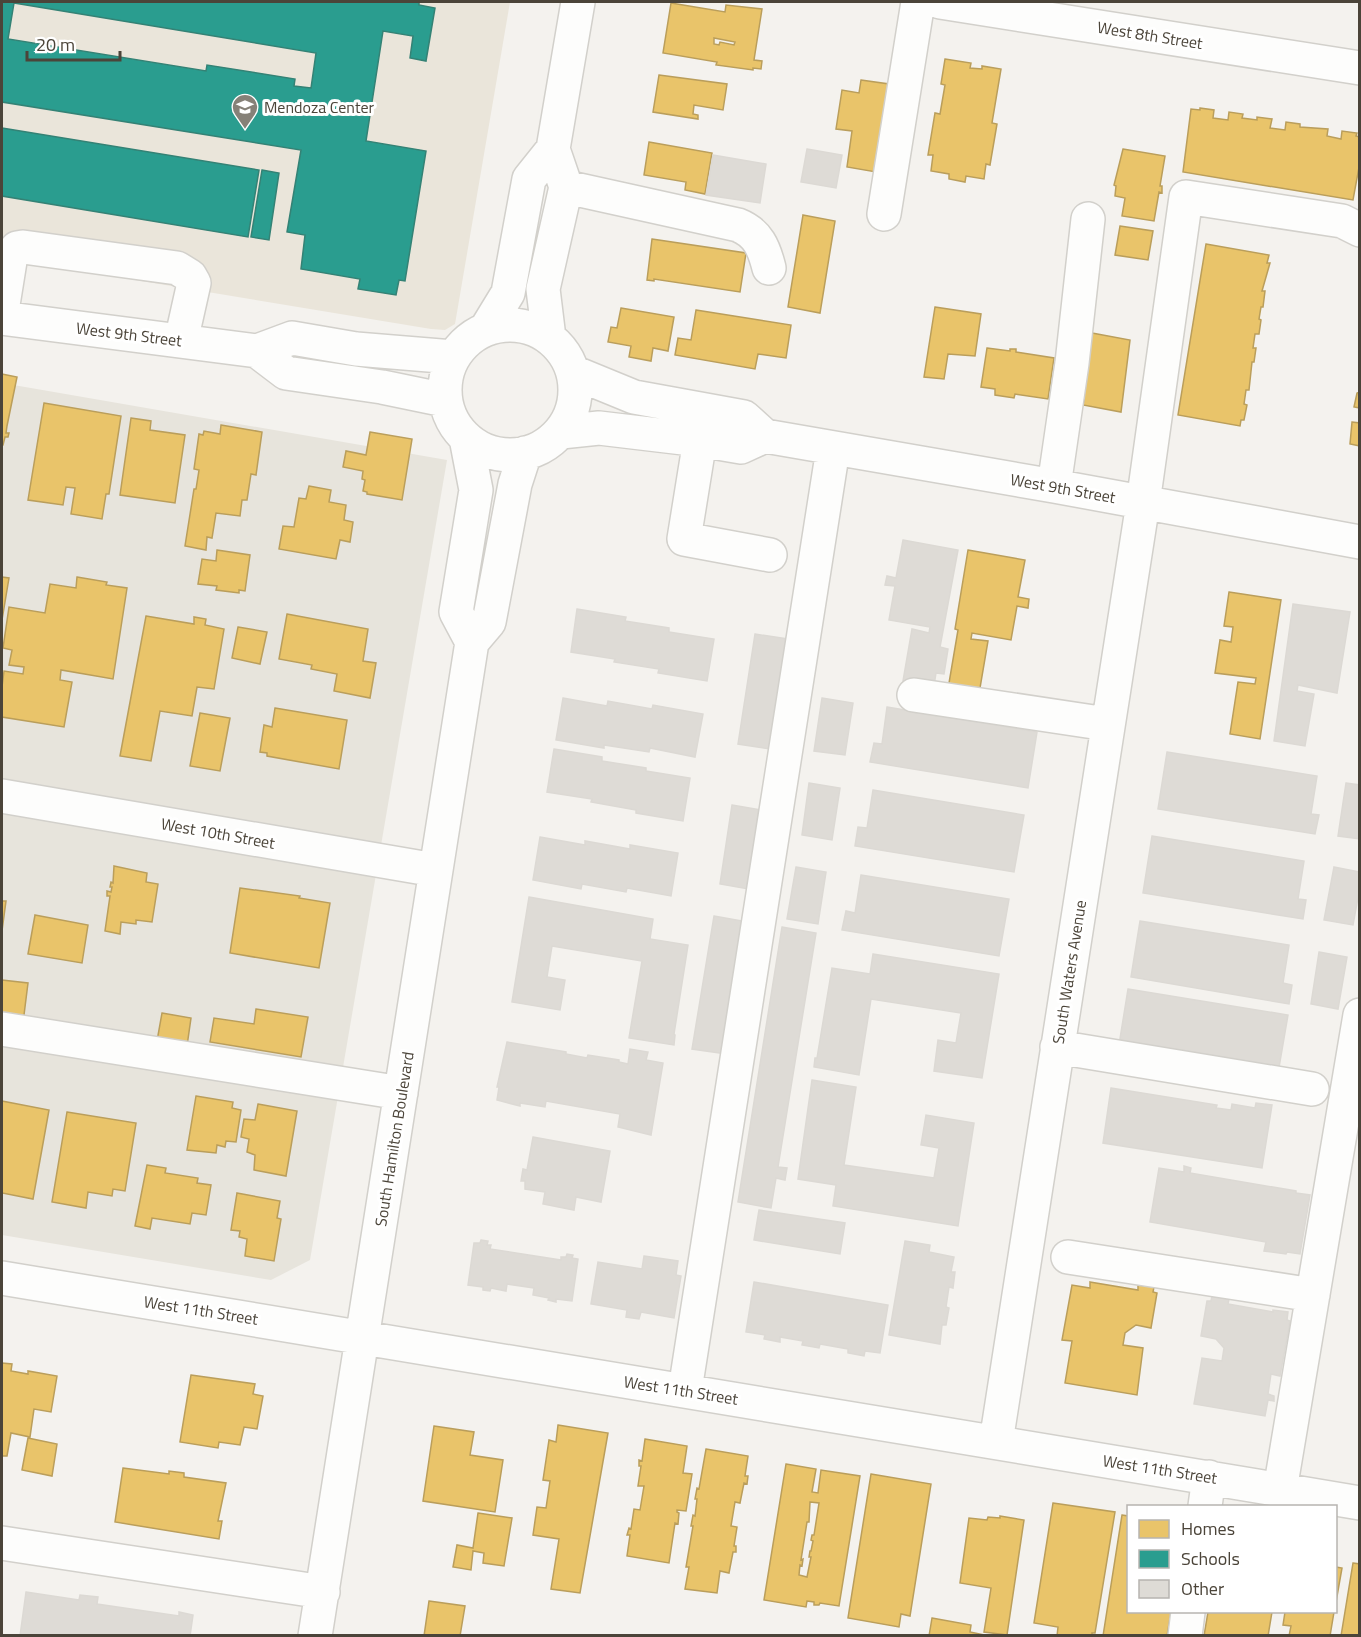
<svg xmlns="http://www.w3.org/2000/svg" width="1361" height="1637" font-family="'Titillium Web',sans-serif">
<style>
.residential{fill:#e7e4dc}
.education{fill:#eae5da}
.homes{fill:#e9c46a;stroke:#ba9e5b;stroke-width:1.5;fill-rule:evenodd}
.schools{fill:#2a9d8f;stroke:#348275;stroke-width:1.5;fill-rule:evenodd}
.building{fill:#dedbd6;stroke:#dcd9d4;stroke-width:1.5}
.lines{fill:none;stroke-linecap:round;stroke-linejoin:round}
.minor-casing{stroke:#d2d0cb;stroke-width:36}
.minor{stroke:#fdfdfc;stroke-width:33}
.labels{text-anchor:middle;stroke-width:6;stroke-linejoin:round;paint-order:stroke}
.street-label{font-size:16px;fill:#4b4439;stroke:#fff}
.poi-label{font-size:16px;fill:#4b4439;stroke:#fff;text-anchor:start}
</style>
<rect width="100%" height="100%" fill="#f4f2ee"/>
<path class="residential" d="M2,383L447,460L310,1260L271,1280L2,1235Z"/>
<path class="education" d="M2,2H510L455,324L445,330L431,329L2,258Z"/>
<path class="homes" d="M671,3L725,12L726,5L762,9L754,60L762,61L761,69L753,68V70L716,65L717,62L663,53ZM714,38L735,42L734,45L720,42L719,45L714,44Z
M945,59L971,63L970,68L982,69V66L1001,69L992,123L997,124L990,165L986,164L984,179L966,176L965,182L949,179V174L931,171L933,155H928L935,113L940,114L945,85L941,84Z
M659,75L727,84L723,110L694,105L693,114L698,115V119L653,112Z
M861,80L889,84L876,172L847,167L852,131L836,129L842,90L859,93Z
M1200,108L1214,110L1213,118L1228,120L1229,112L1243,114L1242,118L1257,120V117L1272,119L1270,128L1285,130L1286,122L1300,124V127L1328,129L1327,136L1341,139L1342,131L1357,133L1356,136L1360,137V162L1353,200L1183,172L1191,109L1200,110Z
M649,142L712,153L705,194L685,190L686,182L644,175Z
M1123,149L1165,156L1160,186H1162V193L1159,192L1154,221L1122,216L1125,198L1115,196L1116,186L1114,185Z
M803,215L835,221L820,313L788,307Z
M1120,226L1153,231L1148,260L1115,255Z
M652,239L746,253L740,292L654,279V281L647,280Z
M1206,244L1269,255L1267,263H1270L1262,291H1265L1263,307H1261L1259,319L1261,320L1259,334H1255L1253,348H1256L1254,362H1252L1249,390H1246L1244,404L1247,405L1244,420H1241L1240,426L1178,415Z
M935,307L981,314L975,356L948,354L944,379L924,377Z
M621,308L674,317L668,351L653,348L651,361L629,357L631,346L608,342L611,327L617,328Z
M696,310L791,325L786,358L758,354L755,369L675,355L678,338L691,340Z
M1092,333L1130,340L1121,412L1083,405L1084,400L1080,399L1083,391Z
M987,348L1010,351V349H1016V352L1054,358L1048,399L1015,394L1014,398L995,395V389L981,387Z
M2,374L17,377L7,426L6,433H9L8,437H5L3,445H2Z
M1360,392V408L1354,407L1357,393Z
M44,403L121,416L109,494H106L102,519L71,514L75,488L66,487L63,505L28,500Z
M131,418L151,421L150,430L185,435L175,503L120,495Z
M1352,422L1360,423V446L1350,444Z
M221,425L262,432L256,475L251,474L247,500H242L240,516L216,513L212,538L207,537L206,550L185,546L194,489H196L199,470L194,469L199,434L203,435L204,431L220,434Z
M370,432L412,439L402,500L367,494V492L363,491L365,480L362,479L363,471L343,467L346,451L366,455Z
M309,486L331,490L329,502L346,505L344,520L353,522L350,542L340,540L336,559L279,549L283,526L294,527L299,498L306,499Z
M217,550L250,555L245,591L239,590V593L216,590L217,586L198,584L202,559L216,561Z
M968,550L1025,560L1018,597L1029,599L1028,608L1017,606L1011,640L972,633L971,639L988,641L979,694L948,689L958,630L955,629Z
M2,577L9,578L2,620Z
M77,577L107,582L106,585L127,588L113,679L61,670L60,680L72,682L64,727L2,717V687L4,671L23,674L24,667L9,665L12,650L3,648L9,607L45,613L50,584L76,588Z
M1229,592L1281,600L1260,739L1230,734L1238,682L1255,684L1256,678L1215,673L1220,640L1231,642L1233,627L1224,626Z
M287,614L368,629L363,661L376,663L370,698L334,691L337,674L311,669L312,665L279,659Z
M146,616L194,624V617L206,619L205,625L224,629L214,689L197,687L192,716L160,711L151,761L120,756Z
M238,627L267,632L260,664L232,658Z
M275,708L347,720L339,769L267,756V753L260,752L264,725L272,727Z
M200,713L230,718L220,771L190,766Z
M114,866L147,873L146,882L158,884L152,922L136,920V924L121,922L120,934L105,931L110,896H107V891L111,892L112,887H110L111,882L113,883Z
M240,888L300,896L299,898L330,903L319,968L230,953Z
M2,901H6L2,931Z
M35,915L88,925L82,963L28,954Z
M2,980L28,983L23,1023L2,1020Z
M256,1009L308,1017L301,1057L210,1042L214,1018L254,1024Z
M162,1013L191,1018L187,1046L157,1041Z
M196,1096L233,1102L232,1108L241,1110L236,1142L226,1141L225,1147L217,1145L216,1153L187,1150Z
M2,1101L49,1110L33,1199L2,1193Z
M258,1104L297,1111L286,1176L254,1170L255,1155L247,1152L249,1139L241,1137L244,1119L255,1120Z
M67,1112L136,1123L125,1191L113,1189L112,1196L88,1192L86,1208L52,1202Z
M147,1165L166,1168L165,1173L198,1178L197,1183L211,1185L206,1215L192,1213L190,1224L152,1218L150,1229L135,1226Z
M237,1193L280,1201L277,1218L281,1219L274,1261L245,1256L247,1239L239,1237L240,1231L231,1230Z
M1090,1282L1138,1290V1285L1154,1287L1153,1292L1157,1293L1151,1328L1136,1325L1125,1333L1123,1345L1143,1348L1137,1395L1065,1383L1072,1341L1062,1340L1072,1285L1090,1288Z
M2,1363L12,1364L11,1371L28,1374V1371L57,1376L51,1412L34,1409L30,1437L11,1433L7,1456H2Z
M191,1375L255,1384L253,1394L263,1396L257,1429L244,1427L240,1445L219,1442L218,1448L180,1442Z
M558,1425L608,1433L580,1593L551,1589L559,1539L533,1535L537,1507L546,1508L550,1481L543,1480L549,1440L556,1442Z
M434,1426L474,1432L470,1455L503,1460L495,1512L423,1501Z
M28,1438L57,1444L52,1476L22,1470Z
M645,1439L687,1446L683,1473L692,1474L686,1511L677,1510V1512L679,1513L678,1524L675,1523L669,1563L627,1556L630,1535H627L629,1528L631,1529L634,1509L640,1510L644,1486H638L641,1466H639V1460L642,1461Z
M706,1449L748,1456L745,1476H748L747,1484L744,1483L740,1503L735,1502L731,1526L737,1527L734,1546H736V1552H733L729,1573L720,1571L717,1593L685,1589L689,1567H686L693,1526H691L693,1515L695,1516L697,1499H695L697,1488L699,1489Z
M786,1464L816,1469L812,1492L818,1493L821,1470L860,1476L839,1606L820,1603L819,1605H814V1602L807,1601L806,1607L764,1600ZM810,1502L819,1503L814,1535H812L811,1540L813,1541L811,1551H810L809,1557H811L807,1577L799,1575L800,1565L802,1566L803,1559L801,1560L807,1522H809Z
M123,1468L169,1474V1471L184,1473V1477L226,1483L218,1521H222L219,1539L115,1522Z
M871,1474L931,1484L910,1616L901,1614L899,1627L848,1618Z
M1053,1503L1115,1512L1095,1633H1092V1636H1057L1058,1627L1034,1623Z
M478,1513L512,1518L504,1566L483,1563L484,1553L473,1551L471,1570L453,1567L457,1545L473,1548Z
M1122,1515L1128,1516V1612H1171L1167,1636H1103Z
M1000,1516L1024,1520L1007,1635L984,1632L991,1588L960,1583L969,1518L987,1520L988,1517L1000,1518Z
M1353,1563L1360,1564V1636H1341Z
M1336,1567L1342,1568L1336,1602Z
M429,1601L465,1606L460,1636H424Z
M1208,1612H1272L1268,1636H1204Z
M1285,1612H1334L1330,1636H1289L1291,1626L1283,1625Z
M932,1618L971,1625L970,1632L989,1636H929Z"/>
<path class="schools" d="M2,2H419V5L435,8L426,61L410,58L413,36L383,31L366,141L426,151L405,281L399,280L396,295L358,289L360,279L301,269L305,235L287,232L301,150L2,102ZM14,3L316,53L311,88L294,86L295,79L207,65L206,71L8,39Z
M2,128L259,170L248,237L2,196Z
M262,170L279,173L269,240L251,237Z"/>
<path class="building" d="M807,149L842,155L836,188L801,182Z
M713,155L766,164L760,203L706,195Z
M903,540L958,550L940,647L948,649L944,674L936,673L934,686L903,681L912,629L929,633L930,627L889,620L895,586L885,585L887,576L896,578Z
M1293,604L1350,612L1337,693L1298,685L1297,691L1314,694L1305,746L1274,741Z
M577,609L626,617L625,621L669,628V632L714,639L707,681L658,673L659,669L614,662L615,659L571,652Z
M755,634L794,640L777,750L738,744Z
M563,698L607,706L608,701L652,709L653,705L703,714L695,757L650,748L649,752L604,745V748L556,740Z
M822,698L853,703L845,755L814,751Z
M887,707L1037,732L1028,788L870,762L874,743L882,744Z
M554,749L602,757V761L646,768V771L690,778L683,821L636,813V810L591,802L592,799L547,792Z
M1167,752L1317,776L1311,814L1319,815L1315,834L1158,809Z
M809,783L840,788L832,840L802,835Z
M1346,783L1360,785V839L1338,836Z
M873,790L1024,815L1014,872L855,846L858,827L867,828Z
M732,805L767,811L754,890L720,884Z
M1152,836L1304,861L1298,899L1306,900L1303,919L1143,893Z
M540,837L585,845V841L630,849V845L678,853L671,896L627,888L626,892L582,884L581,889L533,880Z
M796,867L826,872L818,924L787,919Z
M1334,867L1360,872V887L1353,925L1324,920Z
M861,875L1009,899L999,956L842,930L846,911L855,913Z
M529,897L653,919L650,939L688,945L674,1034L675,1035L674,1045L629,1038L642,961L552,946L547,977L565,980L560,1010L512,1002Z
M714,916L748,922L726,1054L692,1049Z
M1140,921L1289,945L1283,983L1292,985L1289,1004L1131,977Z
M782,927L816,933L778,1167L787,1168L785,1180L776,1178L771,1208L738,1202Z
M1319,952L1347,957L1338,1009L1311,1004Z
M873,954L999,974L982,1078L934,1071L938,1040L956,1043L961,1013L871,999L859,1075L814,1067L815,1058H817L832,968L870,974Z
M1128,989L1288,1015L1277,1079L1119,1045Z
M507,1042L566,1052V1054L587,1058L588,1055L619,1060V1062L628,1064L630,1049L648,1052L646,1060L663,1063L651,1135L618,1127L620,1114L546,1101L545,1107L520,1103V1106L497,1100L499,1087H497Z
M812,1080L856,1087L844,1165L934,1178L939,1148L921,1145L926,1115L974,1123L958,1226L833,1206L836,1185L798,1179Z
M1111,1088L1217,1105L1216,1108L1231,1110L1232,1104L1255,1108L1256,1103L1272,1105L1262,1168L1103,1143Z
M533,1137L610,1151L601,1202L576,1197L574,1210L543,1204L545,1192L525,1189V1181H521L523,1169L527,1170Z
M1184,1166L1191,1168L1190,1173L1296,1191V1193L1310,1195L1300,1254L1287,1252L1286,1254L1264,1251L1266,1242L1150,1222L1159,1168L1184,1172Z
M759,1210L845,1223L840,1254L754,1240Z
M481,1240L488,1241L487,1245H491L490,1249L561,1260V1257H566L567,1254L573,1255L572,1258L578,1259L572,1301L556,1299V1302L548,1300L549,1298L533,1295L534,1288L507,1284L506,1291L491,1288L490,1291L483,1290V1287L468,1285L474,1243H480Z
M905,1241L930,1245L929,1252L954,1257L951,1272H955L953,1288L949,1287L946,1307L949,1308L946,1325H942L940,1344L889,1335Z
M644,1256L678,1261L676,1275L681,1276L674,1318L641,1312L639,1319L626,1317L627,1310L591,1304L598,1262L642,1269Z
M754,1282L888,1305L880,1353L865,1351L864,1356L848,1353V1349L820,1344L819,1348L802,1345L803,1341L780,1337V1342L764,1339L765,1335L746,1332Z
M1212,1296L1229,1299L1228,1304L1273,1312V1310L1288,1312L1287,1320L1290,1321L1280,1376L1271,1374L1268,1394L1274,1396V1401L1268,1400L1265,1416L1194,1404L1202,1358L1222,1361L1224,1348L1216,1339L1201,1336L1207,1301H1211Z
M26,1592L79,1600L80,1595L98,1597L97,1604L179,1616V1612L193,1615L190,1636H20Z"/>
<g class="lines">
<g class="minor-casing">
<path id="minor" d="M940,2L1360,68
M566,187L738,225C758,233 764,248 769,268
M884,214L918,2
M2,311L11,255L17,248L23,247L177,268L190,276L194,283L181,341
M2,318L257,351L292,338L356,349L453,357
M445 390a65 65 0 1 1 130 0a65 65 0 1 1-130 0Z
M486,329L508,293L529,179L553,149
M549,338L543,289L566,187L553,149L578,2
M257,351L286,373L382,387L445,400
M573,372L634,397L744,417L765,436L1054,486L1360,542
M561,432L599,428L700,440L741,447L765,436
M466,438L476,490L456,612L472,642
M700,440L684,539L770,555
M1054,486L1072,363L1088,219
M914,695L1107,724
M2,796L435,870
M2,1029L401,1093
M1057,1047L1312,1089
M1068,1257L1313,1295
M2,1278L1360,1503
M685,1390L833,449
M996,1442L1143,503L1186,197L1342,221L1360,230
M1280,1490L1360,1015
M1205,1506L1209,1477
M2,1543L323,1592
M315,1636C370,1305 418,973 472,642L489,622L515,484L525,453
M1185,1636L1188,1612"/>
</g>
<use href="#minor" class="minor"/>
</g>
<defs>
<g id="school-pin" transform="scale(1.35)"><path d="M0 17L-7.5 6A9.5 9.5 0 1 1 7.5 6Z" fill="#868178" stroke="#fff"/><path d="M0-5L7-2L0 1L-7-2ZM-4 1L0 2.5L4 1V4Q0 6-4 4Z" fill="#fff"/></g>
</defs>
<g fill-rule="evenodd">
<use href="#school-pin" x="245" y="107"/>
</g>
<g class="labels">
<g class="street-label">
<text transform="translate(1150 35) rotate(9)" y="6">West 8th Street</text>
<text transform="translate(129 334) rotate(7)" y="6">West 9th Street</text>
<text transform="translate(1063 488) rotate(10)" y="6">West 9th Street</text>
<text transform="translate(218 833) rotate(10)" y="6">West 10th Street</text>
<text transform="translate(1069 972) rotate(-81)" y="6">South Waters Avenue</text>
<text transform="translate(394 1139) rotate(-81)" y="6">South Hamilton Boulevard</text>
<text transform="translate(201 1310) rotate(9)" y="6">West 11th Street</text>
<text transform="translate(681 1390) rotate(9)" y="6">West 11th Street</text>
<text transform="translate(1160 1469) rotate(9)" y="6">West 11th Street</text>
</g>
<g class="poi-label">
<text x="264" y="113">Mendoza Center</text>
</g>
</g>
<rect width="1361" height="1637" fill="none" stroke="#4b4439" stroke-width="6"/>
<rect x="1127" y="1505" width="210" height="108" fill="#ffffff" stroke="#b7b4b0" stroke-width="1.5"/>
<rect x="1139" y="1520" width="30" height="18" fill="#e9c46a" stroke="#b7b4b0" stroke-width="1.5"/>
<text x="1181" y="1535" font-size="18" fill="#4b4439">Homes</text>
<rect x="1139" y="1550" width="30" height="18" fill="#2a9d8f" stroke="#b7b4b0" stroke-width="1.5"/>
<text x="1181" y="1565" font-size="18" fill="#4b4439">Schools</text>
<rect x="1139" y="1580" width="30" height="18" fill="#dedbd6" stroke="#b7b4b0" stroke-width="1.5"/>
<text x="1181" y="1595" font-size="18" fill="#4b4439">Other</text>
<path d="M27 51v9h93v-9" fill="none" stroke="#4b4439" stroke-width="3"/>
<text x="36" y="51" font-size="18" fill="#4b4439" stroke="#ffffff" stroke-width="4.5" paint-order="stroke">20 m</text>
</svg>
